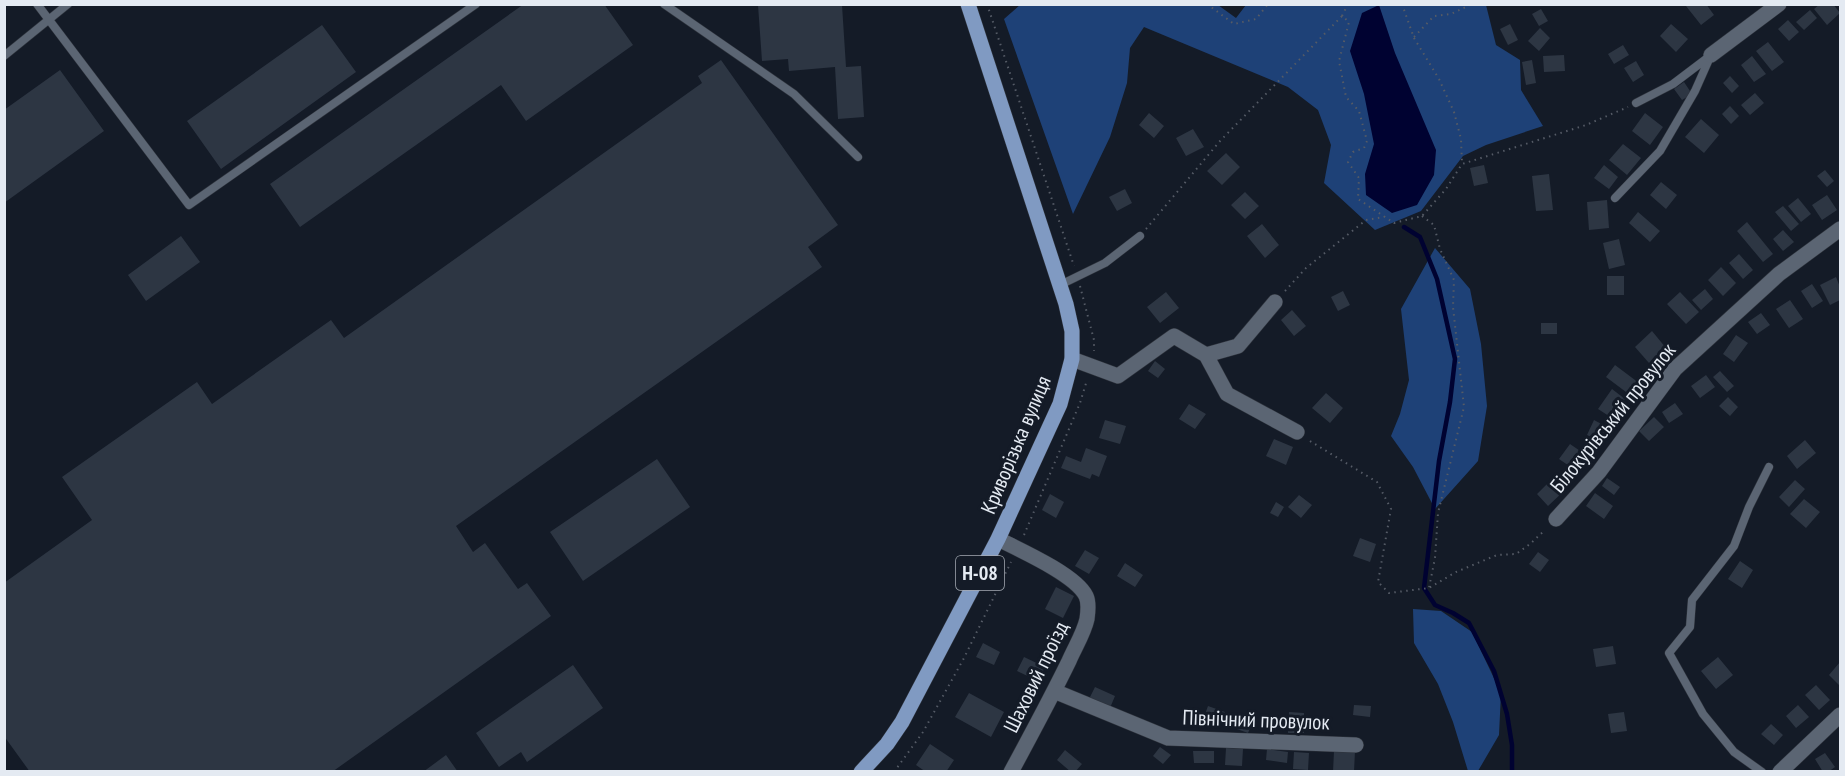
<svg xmlns="http://www.w3.org/2000/svg" width="1845" height="776" font-family="'PT Sans Narrow',sans-serif">
<style>
.green{fill:#1e4177}
.water{fill:#000231}
.lines{fill:none;stroke-linecap:round;stroke-linejoin:round}
.stream{stroke:#000231;stroke-width:4.5}
.building{fill:#2d3643}
.lane-casing{stroke:#2f343d;stroke-width:9}
.street-casing{stroke:#2f343d;stroke-width:16}
.primary-casing{stroke:#2f343d;stroke-width:16}
.path{stroke:#555b66;stroke-width:2;stroke-dasharray:1.5 4.5;stroke-linecap:butt}
.lane{stroke:#5b6573;stroke-width:8}
.street{stroke:#5b6573;stroke-width:15}
.primary{stroke:#809ac2;stroke-width:15}
.labels{text-anchor:middle;stroke-width:6;stroke-linejoin:round;paint-order:stroke}
.shield{fill:#141b27;stroke:#a6acb5;stroke-width:1.5}
.shield-label{font-size:20px;font-weight:bold;fill:#e4eaf2}
.street-label{font-size:21px;fill:#e4eaf2;stroke:#141b27}
</style>
<rect width="100%" height="100%" fill="#141b27"/>
<path class="green" d="M1021,4L1218,5L1236,18L1246,5H1486L1496,45L1520,60L1521,90L1543,126L1486,145L1463,156L1421,211L1375,230L1324,183L1331,145L1318,110L1288,87L1144,27L1130,48L1127,83L1110,137L1073,214L1004,19Z
M1435,248L1470,289L1481,344L1487,406L1478,461L1435,509L1413,467L1391,436L1400,414L1409,380L1401,309Z
M1413,609L1441,611L1472,632L1501,693L1499,735L1478,771H1468L1453,722L1438,684L1414,643Z"/>
<path class="water" d="M1379,5L1395,53L1436,150L1434,175L1417,205L1392,213L1366,195L1365,174L1374,144L1364,94L1350,51L1362,13Z"/>
<g class="lines">
<path class="stream" d="M1404,227L1420,237L1437,279L1455,359L1450,402L1439,461L1424,588L1435,605L1453,613L1469,623L1494,671L1507,714L1512,745V772"/>
</g>
<path class="building" d="M524,4H604L633,45L526,121L501,85L300,227L270,184Z
M1688,4H1706L1714,15L1701,25L1686,6Z
M1820,4H1833L1840,13L1827,25L1814,9Z
M758,5H842L846,67L861,66L864,117L838,119L835,67L789,71L788,59L762,61Z
M1541,9L1548,21L1539,26L1532,14Z
M1810,10L1817,18L1804,30L1796,22Z
M1788,20L1799,32L1789,41L1778,29Z
M1510,24L1518,40L1508,45L1500,29Z
M1671,24L1688,39L1676,52L1660,36Z
M322,25L356,72L221,169L187,121Z
M1540,28L1550,38L1539,51L1528,41Z
M1768,42L1784,62L1772,71L1756,51Z
M1623,45L1629,55L1614,64L1608,54Z
M1564,55L1565,71L1544,72L1543,56Z
M1752,56L1766,74L1754,82L1741,65Z
M721,60L838,225L808,247L822,267L456,526L473,552L485,543L518,589L527,583L551,616L332,772H30L4,736V583L92,520L62,477L197,382L212,404L331,320L344,338L702,83L698,76Z
M1532,60L1536,83L1526,85L1522,62Z
M1636,61L1644,75L1633,82L1624,68Z
M60,70L104,131L4,203V110Z
M1730,76L1739,86L1732,93L1723,83Z
M1684,82L1692,94L1682,100L1674,89Z
M1755,93L1764,103L1750,115L1741,105Z
M1730,106L1739,116L1731,124L1722,114Z
M1149,113L1164,126L1154,138L1139,125Z
M1645,113L1663,127L1650,145L1632,131Z
M1701,119L1719,135L1704,153L1685,137Z
M1193,129L1204,147L1186,156L1176,138Z
M1623,144L1641,158L1627,175L1609,160Z
M1226,153L1240,167L1222,185L1207,171Z
M1484,165L1488,183L1474,186L1470,168Z
M1604,165L1618,177L1609,189L1594,178Z
M1825,170L1834,181L1827,187L1817,176Z
M1549,174L1553,210L1536,211L1532,176Z
M1661,182L1677,195L1666,209L1650,195Z
M1125,189L1132,203L1117,211L1109,197Z
M1245,192L1259,206L1245,219L1231,205Z
M1827,195L1837,210L1822,220L1812,205Z
M1798,198L1811,214L1801,222L1788,206Z
M1607,200L1609,228L1589,230L1587,202Z
M1783,206L1799,224L1791,231L1775,212Z
M1638,212L1660,231L1650,242L1629,223Z
M1747,222L1773,254L1763,262L1737,231Z
M1262,224L1279,245L1265,258L1247,236Z
M1783,230L1794,242L1783,251L1773,239Z
M181,236L200,262L146,301L128,275Z
M1619,239L1625,265L1609,269L1603,243Z
M1739,254L1753,270L1743,279L1729,263Z
M1721,267L1736,283L1723,296L1708,280Z
M1607,276H1624V295H1607Z
M1836,277L1840,287V300L1830,305L1820,285Z
M1812,284L1823,301L1812,308L1801,291Z
M1705,289L1713,299L1701,310L1692,300Z
M1343,291L1350,305L1338,311L1331,297Z
M1166,292L1179,308L1160,323L1147,307Z
M1680,292L1699,312L1686,324L1667,304Z
M1790,300L1803,319L1789,328L1776,309Z
M1292,310L1306,326L1294,336L1281,320Z
M1761,313L1770,325L1757,334L1748,322Z
M1541,323H1557V334H1541Z
M1652,331L1666,348L1649,363L1635,347Z
M1736,335L1748,343L1734,362L1723,354Z
M1155,361L1165,369L1158,378L1148,371Z
M1615,365L1639,383L1630,395L1606,377Z
M1720,371L1734,386L1727,392L1713,377Z
M1706,375L1715,387L1700,398L1691,386Z
M1612,389L1625,399L1612,418L1598,409Z
M1326,393L1343,408L1330,423L1312,408Z
M1728,397L1738,407L1730,416L1719,406Z
M1675,403L1683,414L1669,423L1662,412Z
M1189,404L1206,414L1195,429L1179,419Z
M1654,417L1664,427L1649,441L1639,431Z
M1105,420L1126,426L1120,444L1099,438Z
M1594,420L1607,427L1600,441L1587,435Z
M1274,439L1293,447L1286,465L1266,456Z
M1805,440L1816,453L1797,469L1787,456Z
M1570,444L1589,457L1578,472L1559,459Z
M1086,448L1107,456L1099,477L1092,474L1090,479L1061,468L1066,456L1081,462Z
M657,459L690,507L583,581L550,532Z
M1607,478L1620,487L1614,495L1602,486Z
M1552,479L1564,491L1548,506L1537,494Z
M1795,480L1805,489L1789,507L1779,497Z
M1595,493L1613,506L1604,519L1586,506Z
M1050,494L1064,502L1056,518L1042,510Z
M1299,495L1312,505L1301,518L1288,507Z
M1804,499L1820,512L1806,528L1790,514Z
M1276,502L1284,507L1278,517L1270,513Z
M1360,538L1376,544L1370,562L1353,556Z
M1085,550L1099,558L1089,574L1075,566Z
M1538,552L1549,560L1540,572L1529,564Z
M1740,561L1753,570L1742,588L1728,579Z
M1125,563L1143,575L1135,587L1117,576Z
M1056,587L1074,596L1063,618L1045,609Z
M983,643L1000,652L994,665L976,657Z
M1613,646L1616,664L1596,667L1593,649Z
M1024,657L1045,667L1038,681L1017,671Z
M1718,657L1733,675L1716,689L1701,671Z
M1840,662V686L1829,675Z
M573,665L603,708L527,762L521,752L499,767L476,733Z
M1816,685L1830,700L1819,710L1805,695Z
M1095,687L1115,696L1110,708L1089,699Z
M969,693L1004,712L991,737L955,717Z
M1354,705L1371,706L1370,717L1353,715Z
M1798,705L1809,717L1796,728L1786,716Z
M1208,706L1225,712L1219,727L1203,720Z
M1289,712L1304,713V733H1288Z
M1624,712L1627,731L1611,733L1608,714Z
M1239,713L1254,719L1248,733L1234,728Z
M1771,724L1783,735L1774,745L1761,734Z
M930,744L954,760L946,772H926L916,765Z
M1160,747L1171,755L1163,764L1153,756Z
M1226,748L1243,749L1242,766L1225,765Z
M1267,749L1288,752L1287,763L1266,760Z
M1065,750L1082,764L1075,772H1071L1057,760Z
M1193,751H1214V763H1194Z
M1334,751H1355L1354,772H1333Z
M1294,752L1309,753L1308,770L1293,769Z
M1825,753L1835,767L1828,772H1823L1815,759Z
M446,755L458,772H423Z"/>
<g class="lines">
<g class="lane-casing">
<path id="lane" d="M37,4L189,205L476,4
M664,4L794,94L858,157
M4,56L68,4
M1636,103L1673,84L1710,56
M1615,198L1660,151L1695,91L1711,55
M1060,285L1105,263L1140,236
M1762,772L1734,752L1703,714L1669,653L1690,627L1692,600L1734,546L1749,507L1769,467"/>
</g>
<g class="street-casing">
<path id="street" d="M1711,55L1779,4
M1206,355L1227,394L1297,432
M1072,359L1118,376L1174,336L1206,355L1238,346L1275,302
M1556,519L1599,472L1675,369L1779,274L1840,229
M998,539C1020,550 1076,575 1086,596C1089,602 1088,612 1087,619C1084,633 1075,647 1069,661C1051,698 1031,735 1011,772
M1054,691L1168,738L1356,745
M1780,772L1840,715"/>
</g>
<g class="primary-casing">
<path id="primary" d="M861,772L887,744L902,722L998,539L1060,404L1072,359V331L1066,304L968,4"/>
</g>
<path class="path" d="M987,4L1074,266
M1207,4L1234,24L1256,19L1268,4
M1402,4L1414,38L1439,79L1454,112L1461,139L1462,164
M1342,16L1348,4
M1414,37L1434,16L1451,14L1472,4
M1422,216L1434,225L1440,249L1454,280L1453,307L1464,407L1438,513L1435,558L1429,588
M1146,229L1220,141L1342,16L1349,22L1339,61L1346,97L1359,111L1367,141L1364,148L1353,152L1348,162L1359,178L1358,199L1394,223L1422,216L1446,189L1462,164L1586,125L1628,107
M1080,286L1094,340V351
M1285,291L1306,268L1366,220L1384,217
M1310,441L1377,482L1391,509L1378,582L1389,593L1429,588L1456,572L1497,555L1516,554L1530,544L1545,530
M1024,535L1080,403L1087,380
M894,772L923,732L964,658L1011,562"/>
<use href="#lane" class="lane"/>
<use href="#street" class="street"/>
<use href="#primary" class="primary"/>
</g>
<g class="labels">
<rect class="shield" x="956" y="556" width="48" height="34" rx="4.5"/>
<g class="shield-label">
<text x="980" y="580">Н-08</text>
</g>
<g class="street-label">
<text transform="translate(1613 418) rotate(-51)" y="7">Білокурівський провулок</text>
<text transform="translate(1016 445) rotate(-67)" y="7">Криворізька вулиця</text>
<text transform="translate(1036 677) rotate(-64)" y="7">Шаховий проїзд</text>
<text transform="translate(1256 720) rotate(2)" y="7">Північний провулок</text>
</g>
</g>
<rect width="1845" height="776" fill="none" stroke="#e4eaf2" stroke-width="12"/>
</svg>
